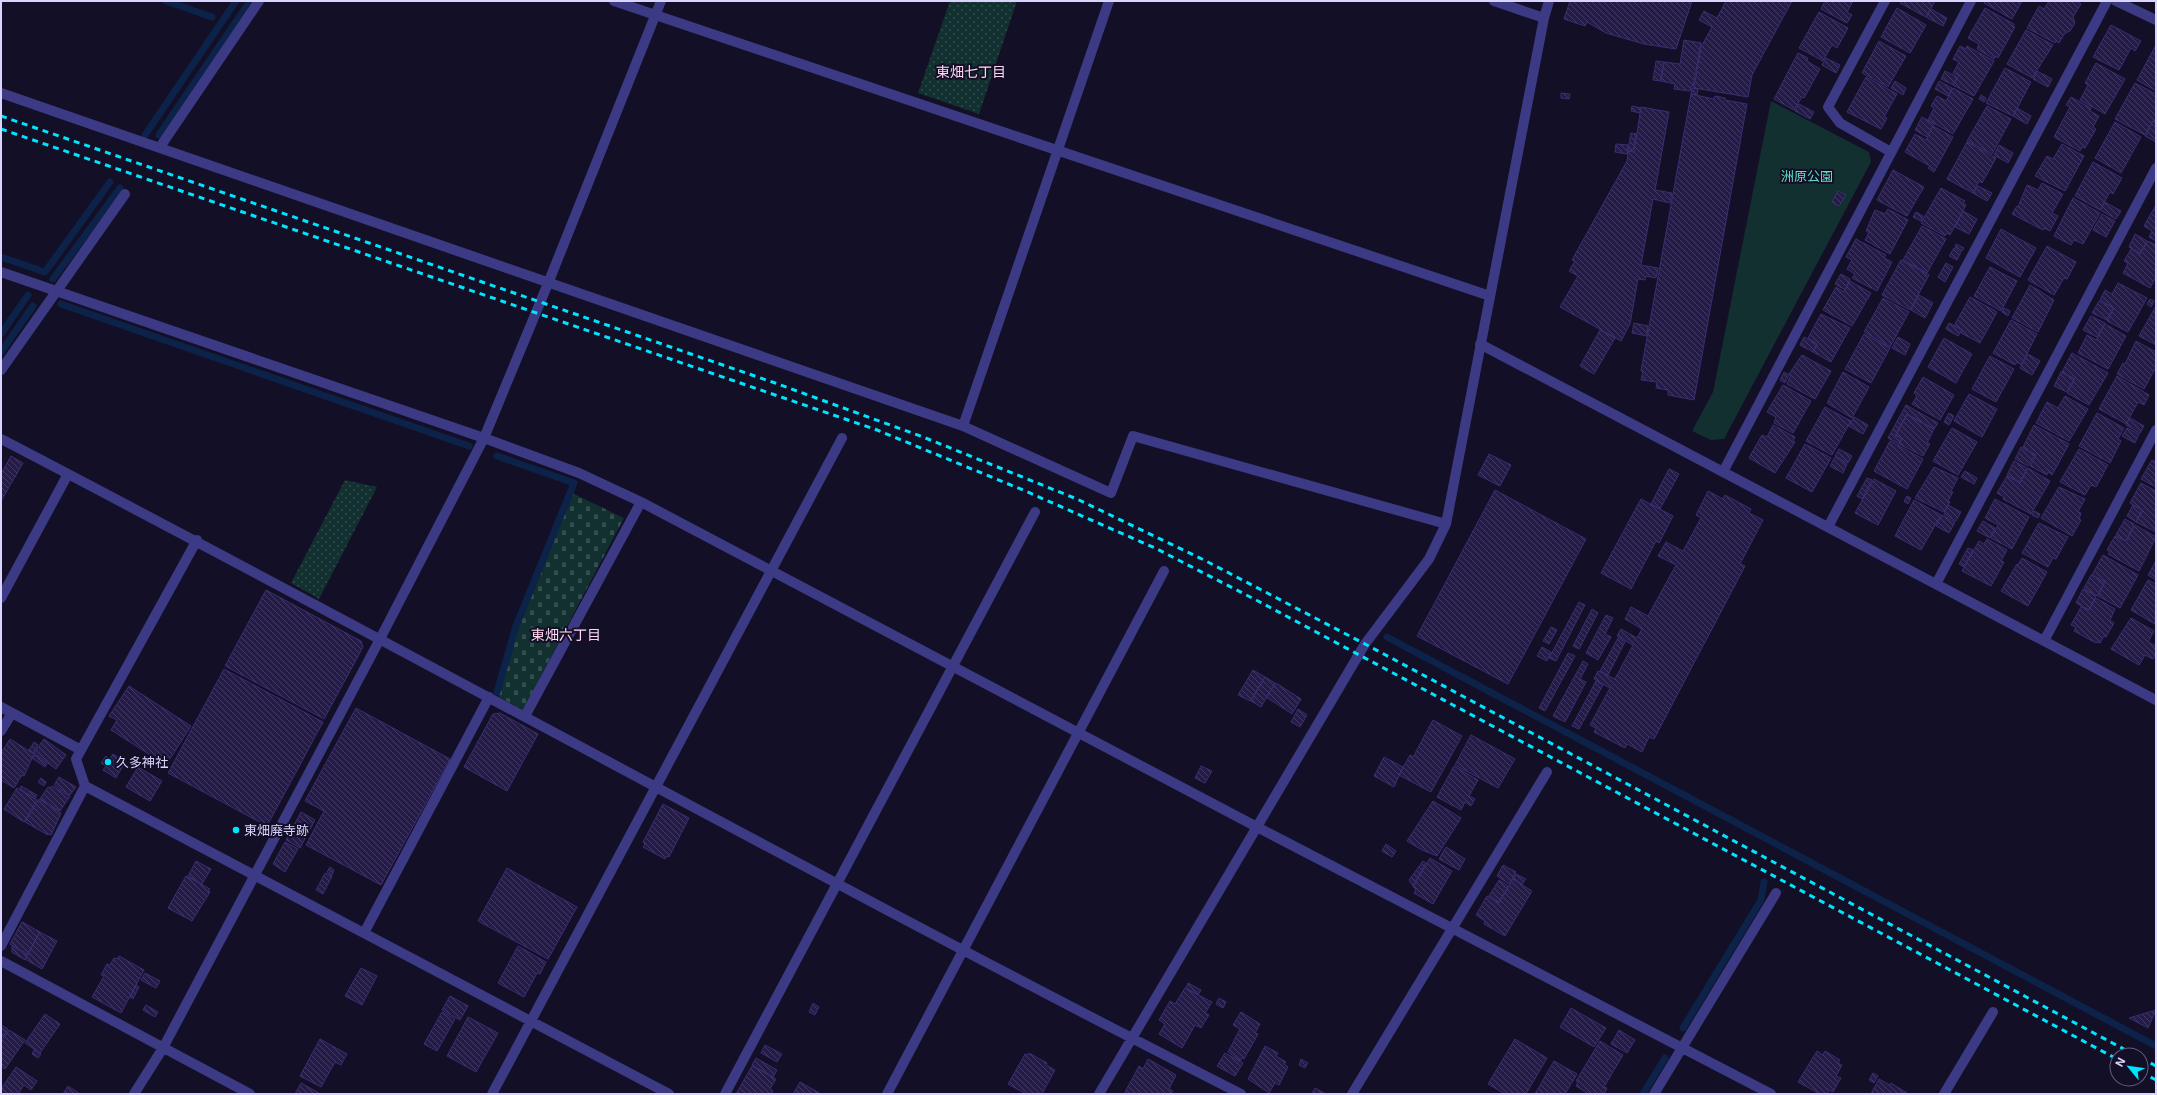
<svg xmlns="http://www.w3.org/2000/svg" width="2157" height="1095" font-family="Inter,'Noto Sans JP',sans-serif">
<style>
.grass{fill:url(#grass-dots)}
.cemetery{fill:url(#cemetery-stones)}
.park{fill:#12302f}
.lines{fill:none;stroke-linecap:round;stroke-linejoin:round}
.stream{stroke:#0c2248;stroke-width:7}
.building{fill:url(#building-back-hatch);stroke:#3b2d73}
.minor{stroke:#3d3a85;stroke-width:10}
.rail{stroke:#00e5ff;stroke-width:3;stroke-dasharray:6 5;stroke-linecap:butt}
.poi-dot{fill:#00e5ff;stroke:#130f26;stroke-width:1.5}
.labels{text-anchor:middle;stroke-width:4;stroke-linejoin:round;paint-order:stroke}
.park-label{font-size:13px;fill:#5fe0c0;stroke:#130f26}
.poi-label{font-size:13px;fill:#d9d4ff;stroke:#130f26;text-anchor:start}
.neighbourhood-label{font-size:14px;fill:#ffd6f0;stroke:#130f26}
</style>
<defs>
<pattern id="grass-dots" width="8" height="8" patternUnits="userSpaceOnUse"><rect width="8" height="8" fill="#12302f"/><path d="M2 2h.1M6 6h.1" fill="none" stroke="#344d4e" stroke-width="1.8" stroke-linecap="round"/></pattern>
<pattern id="cemetery-stones" width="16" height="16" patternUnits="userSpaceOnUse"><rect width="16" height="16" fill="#12302f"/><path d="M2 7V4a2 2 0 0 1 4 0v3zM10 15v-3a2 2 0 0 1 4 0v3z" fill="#344d4e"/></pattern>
<pattern id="building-back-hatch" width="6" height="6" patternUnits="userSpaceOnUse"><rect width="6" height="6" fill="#241b47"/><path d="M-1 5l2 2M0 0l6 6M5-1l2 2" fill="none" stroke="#433b63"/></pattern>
</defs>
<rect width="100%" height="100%" fill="#130f26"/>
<path class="grass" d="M950,1H1017L979,114L918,93Z
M345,480L377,487L319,599L291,583Z"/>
<path class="cemetery" d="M572,493L624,518L523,710L499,697L498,693L517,627Z"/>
<path class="park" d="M1771,101L1869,152L1871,162L1724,439L1711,440L1692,431L1713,392Z"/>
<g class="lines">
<path class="stream" d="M166,1L212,17
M145,135L236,1
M159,135L250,1
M1,257L45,272L110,182
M53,279L120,188
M61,304L469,446
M1,334L28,295
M1,352L33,306
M497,456L574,483L516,626L497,692
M1387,637L2156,1046
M1683,1028L1761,900L1764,882
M1643,1094L1665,1058"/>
</g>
<path class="building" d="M1570,1H1692L1676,49L1644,44L1606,33L1587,22L1585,26L1564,19Z
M1726,1H1792L1752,75L1748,97L1694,88L1701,47L1712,27L1699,20L1704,11L1717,18Z
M1825,1H1853L1847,12L1852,15L1847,23L1821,9Z
M1901,1H1935L1926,17L1900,3Z
M1985,1H2022L2012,19L1984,3Z
M2049,1H2076L2081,4L2073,17L2075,23L2070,31L2065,33L2059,43L2056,41L2055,43L2027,28L2039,6L2044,9Z
M1897,8L1926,25L1910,53L1881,37Z
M1985,8L2014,24L2013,26L2015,27L1998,58L1996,56L1994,59L1977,49L1979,44L1968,38Z
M1931,9L1947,18L1943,26L1926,17Z
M1819,12L1848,28L1837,48L1832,45L1823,61L1799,48Z
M2111,25L2141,41L2135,51L2131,48L2119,70L2093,57Z
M2026,30L2053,45L2032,78L2007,64Z
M1684,40L1701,43L1693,87L1691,86L1690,91L1674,89L1675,84L1661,81L1664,62L1680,64Z
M1879,41L1906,56L1888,87L1862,73Z
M2156,45V91L2137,80Z
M1960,46L1966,49L1967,46L1994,61L1974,96L1953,85L1959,76L1953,73L1959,62L1953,59Z
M1798,53L1808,58L1807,61L1820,69L1804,98L1802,97L1794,110L1774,99Z
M1826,58L1840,65L1836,73L1822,65Z
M1656,61L1664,62L1660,81L1653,80Z
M2096,63L2125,79L2105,114L2080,100L2088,85L2085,83Z
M2005,68L2031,82L2013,116L1986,103Z
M1945,71L1957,77L1953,85L1941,79Z
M2037,71L2052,79L2048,87L2033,79Z
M1866,77L1897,94L1884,117L1887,118L1881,129L1847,112Z
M1895,81L1906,88L1903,95L1891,88Z
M1939,81L1952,88L1948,96L1935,89Z
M2135,83L2156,94V123L2153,121L2145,135L2115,119Z
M1692,88L1698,89L1697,95L1691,94Z
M1953,88L1973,99L1953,134L1928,120L1934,108L1931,106L1937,96L1946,101Z
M1561,93L1570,94L1569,99L1561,98Z
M1691,94L1714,99L1715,96L1725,98V100L1747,104L1694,400L1668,395V390L1656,388L1657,382L1641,380L1643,371H1641Z
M1981,95L1986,98L1984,102L1979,99Z
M2071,97L2091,108L2090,111L2099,116L2093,127L2096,129L2085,148L2082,147L2080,151L2054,137L2070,107L2066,105Z
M1799,104L1814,112L1810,119L1795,111Z
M1632,106L1641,108L1640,113L1631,111Z
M1987,106L2011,119L1992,154L1967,141Z
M1641,107L1669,112L1655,190L1672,193L1670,203L1653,199L1641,265L1658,268L1656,278L1646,276L1645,280L1638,279L1630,324L1621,341L1560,307L1578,276L1569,271L1575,261L1572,260L1627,161L1628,151L1634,152Z
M2017,108L2031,116L2027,124L2013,116Z
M1922,117L1934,124L1927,137L1915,130Z
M2153,121L2156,123V142L2145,136Z
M2115,122L2141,137L2121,173L2095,158Z
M1933,126L1953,137L1934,172L1928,168L1930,166L1905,152L1915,134L1926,140Z
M1631,133L1636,134L1633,151L1628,150Z
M1967,142L1996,158L1982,183L1979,181L1973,193L1947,179Z
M1616,144L1628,145L1627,154L1615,152Z
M2062,144L2084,156L2065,191L2035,176L2047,156L2053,159Z
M1999,145L2013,153L2008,163L1994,155Z
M2093,162L2122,178L2113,194L2110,192L2100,210L2075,196Z
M1893,170L1924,187L1907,216L1877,200Z
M2042,183L2063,194L2052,213L2058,216L2050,231L2044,228L2043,230L2012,214L2017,206L2018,207L2027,185L2038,190Z
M1978,186L1992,193L1987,201L1973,193Z
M1941,188L1965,201L1963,203L1966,205L1950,235L1947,233L1945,236L1921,223Z
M1838,191L1846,195L1839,206L1832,202Z
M2073,198L2100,213L2083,244L2074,240L2071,245L2054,236Z
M2105,202L2121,211L2116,219L2100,210Z
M2156,205V241L2149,237L2152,231L2144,226Z
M1888,209L1908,220L1890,254L1865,240L1869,233L1866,231L1875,210L1885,214Z
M1963,211L1977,219L1969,234L1955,227Z
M1916,212L1923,216L1921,221L1913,217Z
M2102,214L2115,221L2106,237L2093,230Z
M1922,226L1946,239L1927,273L1903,260Z
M2001,229L2036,248L2020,277L1986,258Z
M2135,234L2147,241L2140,253L2129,247Z
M1856,239L1886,255L1884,258L1892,262L1877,291L1852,278L1855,274L1847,269L1852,260L1846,257Z
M2148,241L2156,245V277L2150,288L2123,273L2128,263L2124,261L2131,249L2140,254Z
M1956,244L1964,248L1962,251L1955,247Z
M2047,246L2076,262L2067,279L2064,278L2054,295L2028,280Z
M1954,248L1961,252L1957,260L1949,256Z
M1901,260L1929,275L1910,310L1882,295Z
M1946,263L1953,267L1945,282L1938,277Z
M1990,267L2017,281L2001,311L1974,296Z
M1841,274L1850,279L1845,290L1835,284Z
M1850,281L1871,293L1852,326L1823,310L1836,287L1844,292Z
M2118,283L2147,298L2128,332L2107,321L2114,308L2100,300L2105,290L2112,294Z
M2030,285L2054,300L2038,332L2012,318Z
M1919,295L1933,303L1925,318L1911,310Z
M1970,297L1997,312L1980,343L1961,333L1963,330L1954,326Z
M1883,298L1909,312L1890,347L1864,332Z
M2150,299L2154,301L2151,307L2147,304Z
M2099,301L2113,308L2107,320L2092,313Z
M2156,306V345L2139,336Z
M2004,308L2010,311L2008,316L2002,312Z
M1821,314L1850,328L1831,362L1813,352L1817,344L1808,338Z
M2091,316L2105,323L2097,337L2083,330Z
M2011,320L2037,334L2021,365L2017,362L2015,365L1993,353Z
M1634,323L1648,326L1647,336L1632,333Z
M1949,323L1962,330L1958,336L1946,329Z
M2105,324L2126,336L2108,369L2078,353L2087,335L2096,340Z
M1600,330L1615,338L1594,374L1580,366Z
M1864,334L1890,348L1871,383L1845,369Z
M1804,337L1817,344L1813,352L1800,345Z
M1898,337L1910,344L1905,355L1892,348Z
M1944,338L1972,354L1956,383L1928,367Z
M2136,341L2156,352V367L2144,389L2117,374L2123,363L2125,364Z
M2072,353L2108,373L2089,405L2067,393L2075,379L2062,372Z
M2028,354L2040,361L2032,375L2020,368Z
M1802,355L1831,371L1815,399L1787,384L1791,375L1789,374Z
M1990,356L2014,369L1996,402L1972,389Z
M1784,372L1789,375L1785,383L1780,380Z
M1843,372L1869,387L1852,418L1827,403Z
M2061,372L2074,379L2067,392L2054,386Z
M2117,376L2149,395L2144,405L2138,402L2126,424L2099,409Z
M1923,377L1954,395L1940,420L1912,404L1917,396L1914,393Z
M1783,385L1811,401L1793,433L1774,423L1776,417L1767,412Z
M1969,394L1997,409L1982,437L1954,421Z
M2065,396L2088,409L2069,441L2036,423L2047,402L2058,408Z
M1906,405L1938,423L1934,429L1907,414L1895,435L1902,439L1899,444L1888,438Z
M1825,407L1851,421L1832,455L1806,441Z
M1949,413L1954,416L1949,425L1944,422Z
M2097,413L2124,428L2118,439L2121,441L2110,463L2079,446Z
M1907,415L1934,429L1927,443L1930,444L1923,456L1899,444L1902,438L1896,435Z
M1854,417L1868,425L1863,434L1849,426Z
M2130,418L2144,426L2140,433L2126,425Z
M1773,425L1795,437L1793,441L1795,442L1775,473L1749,458L1762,435L1767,437Z
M2034,425L2069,444L2052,475L2048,472L2047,475L2030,466L2036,455L2023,447Z
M1952,428L1977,442L1958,475L1933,461Z
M2127,428L2139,434L2135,443L2122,436Z
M1890,441L1923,459L1907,489L1874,471Z
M1805,444L1831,458L1812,492L1786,478Z
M2021,447L2035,455L2028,466L2015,459Z
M1839,449L1852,456L1848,463L1835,456Z
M2079,449L2108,465L2096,487L2091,485L2085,495L2060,482Z
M1489,454L1511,465L1500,486L1478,475Z
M11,456L23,463L1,501V474Z
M1835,457L1847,464L1843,473L1830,466Z
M2152,460L2156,462V487L2141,479Z
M2014,461L2027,468L2020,482L2007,475Z
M1934,467L1958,478L1951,491L1953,492L1948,501L1950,502L1944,512L1915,498Z
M2028,468L2050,481L2031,514L2003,499L2004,497L1997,493L2007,476L2020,483Z
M1669,469L1679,474L1660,509L1651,504Z
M1965,471L1977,478L1974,484L1961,477Z
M1867,478L1872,480L1862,499L1857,496Z
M1874,479L1896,491L1878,525L1855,513Z
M2141,483L2156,491V532L2136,522L2143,510L2130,503Z
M2059,487L2085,499L2078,512L2081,513L2079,519L2081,520L2072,536L2041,518Z
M1495,490L1586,539L1508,684L1417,636Z
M1708,491L1723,499L1725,495L1751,509L1749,513L1763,520L1740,564L1745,566L1654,739L1649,737L1642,752L1627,744L1625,748L1594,732L1596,728L1590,725L1610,688L1594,679L1598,671L1615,679L1633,645L1617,636L1621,629L1637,638L1642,629L1625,619L1631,607L1648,616L1676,565L1658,556L1666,542L1683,551L1701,518L1696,515Z
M1907,496L1911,498L1908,504L1904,501Z
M1641,499L1673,516L1659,543L1656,541L1631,589L1601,573Z
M1995,499L2029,517L2012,549L1991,538L1998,525L1985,518Z
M1914,500L1941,515L1921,550L1895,536Z
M1948,505L1961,512L1956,521L1944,514Z
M2133,505L2142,510L2136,522L2127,516Z
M2034,511L2040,514L2038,518L2032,515Z
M1942,515L1955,522L1949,533L1936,526Z
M2125,519L2134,524L2126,541L2116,535Z
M1983,521L1995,528L1990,538L1977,531Z
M2039,523L2068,537L2056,559L2053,558L2048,567L2022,553Z
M2135,525L2156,537L2139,571L2108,554L2110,552L2107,550L2115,536L2126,541Z
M1987,539L2007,550L2001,561L2004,562L1991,586L1962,571L1979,541L1984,544Z
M1968,548L1973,550L1964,567L1959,564Z
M2103,555L2138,575L2120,608L2098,596L2105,582L2092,575Z
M2022,558L2047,572L2028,606L2001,591L2017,564L2018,565Z
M2156,561V580L2148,575Z
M2091,575L2104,583L2097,596L2084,588Z
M2148,580L2156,584L2155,624L2131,610Z
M2083,589L2096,596L2089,610L2076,603Z
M266,590L361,641L363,647L324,719L225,666Z
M2096,598L2115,609L2110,620L2114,623L2106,637L2104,636L2100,643L2097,642L2096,643L2074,631L2076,627L2071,625L2081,607L2089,610Z
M1579,602L1585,605L1556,661L1549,658Z
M1592,609L1598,613L1579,649L1573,646Z
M1606,615L1613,618L1605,634L1611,637L1598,660L1586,653Z
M2131,618L2154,631L2148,642L2156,646V653L2153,659L2145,655L2139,665L2111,649Z
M1551,627L1557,630L1549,644L1543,641Z
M1618,638L1625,642L1608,675L1600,671Z
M1542,647L1551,652L1547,661L1537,656Z
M1568,653L1575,656L1545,711L1539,708Z
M1583,661L1588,664L1580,679L1586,682L1565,722L1553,716Z
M224,669L323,722L267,826L168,773Z
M1253,670L1265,677L1250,701L1238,695Z
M1265,677L1275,683L1261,707L1251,701Z
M1596,681L1603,685L1579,729L1572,726Z
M1276,683L1301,699L1292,714L1266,697Z
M129,686L191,726L166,765L111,730L117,720L109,716Z
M356,708L450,759L381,885L306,845L324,811L305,801Z
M1298,709L1307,715L1300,727L1291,722Z
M500,713L538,734L507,791L464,767L493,714Z
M1433,720L1462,736L1431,792L1399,775L1410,755L1413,757Z
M1471,735L1515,759L1498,788L1455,765Z
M10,739L34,754L24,776L22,775L14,788L1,780V753Z
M44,739L66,755L56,769L34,753Z
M34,742L38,745L33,753L29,750Z
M113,754L125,762L116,778L103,770L106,766L101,763L106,756L110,759Z
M35,755L47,764L45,767L32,758Z
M1384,757L1403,767L1394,787L1374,776Z
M1201,766L1212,771L1205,783L1195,778Z
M1454,766L1478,780L1469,796L1475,799L1471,806L1465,802L1461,810L1437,797Z
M138,767L162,781L150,801L126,787Z
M59,777L76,787L70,795L54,785Z
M41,778L46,782L44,786L38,782Z
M21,786L37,795L35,799L20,789Z
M52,786L70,796L60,811L40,799L48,787L51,788Z
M17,788L37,800L24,822L4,809Z
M39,799L61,813L51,835L49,834L48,835L25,822Z
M1433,801L1461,818L1437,856L1422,850L1407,841Z
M663,804L689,818L669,857L667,856L665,859L643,847L645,844L643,842Z
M301,812L315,820L300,848L286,840Z
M285,842L298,849L285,872L273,864Z
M1386,844L1396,851L1392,857L1382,851Z
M1446,847L1465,859L1459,870L1439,859Z
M1430,858L1452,871L1433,904L1414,893L1416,889L1413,887Z
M196,861L211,869L202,884L188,876Z
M1423,861L1426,863L1413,886L1409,880Z
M1503,865L1516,872L1509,884L1497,876Z
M330,867L334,870L332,875L327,872Z
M507,868L577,907L548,959L478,921Z
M325,873L332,876L323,894L316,890Z
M1516,874L1526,879L1522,884L1513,879Z
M186,876L210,889L208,891L210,892L192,921L168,908Z
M1513,879L1532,891L1505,936L1484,924L1485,921L1476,915L1487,896L1499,903Z
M1499,880L1508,886L1499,902L1489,896Z
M22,922L40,932L28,954L10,944Z
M40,932L57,941L42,969L25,959Z
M12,946L27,955L25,960L12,952Z
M518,946L546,962L540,974L537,973L524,997L498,983Z
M119,956L144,970L121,1013L92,997L104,976L101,975L107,964L110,965L114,958L117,959Z
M361,968L377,976L362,1005L345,996Z
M145,973L160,981L156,988L141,980Z
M1188,983L1201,990L1198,995L1186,988Z
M136,985L139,987L133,999L130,997Z
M1185,988L1212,1002L1205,1013L1209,1015L1201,1028L1195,1025L1182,1048L1159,1034L1165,1024L1159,1020L1170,1001L1175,1004Z
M450,996L468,1006L460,1020L442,1010Z
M1219,998L1226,1002L1223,1008L1216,1004Z
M813,1003L819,1007L815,1015L809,1012Z
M146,1005L158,1012L155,1017L143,1010Z
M1571,1008L1606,1028L1594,1047L1560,1027Z
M2156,1010L2148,1028L2129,1018Z
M442,1012L455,1019L437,1051L424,1044Z
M1241,1012L1260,1024L1255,1033L1258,1034L1244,1059L1242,1058L1240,1061L1228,1052L1240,1029L1233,1025Z
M45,1014L60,1024L40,1053L25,1043Z
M468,1017L498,1033L476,1072L447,1056Z
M1,1025L8,1029L3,1037L1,1036Z
M9,1030L25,1040L5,1069L1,1067V1041Z
M1619,1030L1635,1040L1627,1053L1611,1044Z
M320,1039L347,1054L341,1065L335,1062L321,1087L300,1076Z
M1515,1039L1547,1058L1526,1094H1505L1488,1084Z
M1600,1041L1623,1055L1604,1087L1607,1088L1604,1094H1589L1576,1086L1578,1082L1576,1081Z
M765,1045L782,1054L777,1062L761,1053Z
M1265,1046L1278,1053L1276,1056L1286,1062L1284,1064L1288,1067L1279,1085L1275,1083L1269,1093L1248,1079Z
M34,1050L41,1054L38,1058L32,1054Z
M1817,1051L1823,1055L1825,1051L1840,1060L1838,1063L1842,1065L1836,1076L1841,1078L1833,1092L1829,1090L1827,1094H1820L1798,1082Z
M1029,1053L1047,1063L1046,1065L1055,1070L1042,1094H1026L1008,1084L1025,1054L1028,1055Z
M1225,1053L1243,1063L1235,1076L1217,1066Z
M756,1058L777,1070L773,1077L752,1065Z
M1148,1059L1176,1075L1169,1089L1173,1091L1171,1094H1124L1139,1066L1143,1069Z
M1301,1059L1308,1063L1305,1068L1299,1065Z
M1554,1061L1577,1074L1565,1094H1535Z
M752,1066L776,1079L770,1089L773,1091L771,1094H736Z
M16,1067L37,1081L31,1090L24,1085L18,1094H1V1089Z
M1873,1073L1878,1076L1874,1083L1869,1080Z
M1879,1079L1890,1085L1891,1083L1907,1093L1871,1094Z
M800,1082L821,1094H793Z
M301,1083L319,1093V1094H295Z
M68,1086L80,1094H63Z
M1315,1088L1326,1094H1312Z"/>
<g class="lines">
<path class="minor" d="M614,1L1490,296
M1494,1L1544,18
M1885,1L1828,107L1840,123L1891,152
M2116,1L2156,20
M1,93L963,426L1111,493L1133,436L1446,524
M160,147L259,1
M1,272L484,438L579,473L641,502L1257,827L1771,1094
M1480,344L2156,700
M1,370L125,194
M963,426L1109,1
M1,439C416,655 824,882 1241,1094
M1723,472L1971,1
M1828,527L2107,1
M1936,584L2156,168
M1,598L68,474
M2044,641L2156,430
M1,707L81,750L76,759L85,786L669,1094
M525,716L641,502
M1,731L12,713
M81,750L197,540
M364,933L489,697
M1,946L85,786
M1,961L250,1094
M134,1094L163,1048L380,639L484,438L549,281L661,1
M492,1094L842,438
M725,1094L1035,512
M887,1094L1164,571
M1099,1094L1365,644L1429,559L1446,524L1544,18L1549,1
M1352,1094L1547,772
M1654,1094L1776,893
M1944,1094L1993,1012"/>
<path class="rail" d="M1,116L775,383L923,437L1077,499L1204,560L1365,644L2135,1055
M1,129L877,430L1023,490L1155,548L1258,601L2117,1059
M2141,1058L2156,1066
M2141,1072L2156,1080"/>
</g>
<g class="poi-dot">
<circle cx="108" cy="762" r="4"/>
<circle cx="236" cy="830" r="4"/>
</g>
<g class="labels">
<g class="park-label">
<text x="1807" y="181">洲原公園</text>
</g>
<g class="poi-label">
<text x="116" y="767">久多神社</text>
<text x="244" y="835">東畑廃寺跡</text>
</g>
<g class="neighbourhood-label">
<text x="971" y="77">東畑七丁目</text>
<text x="566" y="640">東畑六丁目</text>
</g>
</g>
<rect width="2157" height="1095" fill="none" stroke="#d9d4ff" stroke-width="4"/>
<g transform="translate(2129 1067) rotate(299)"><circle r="19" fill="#130f26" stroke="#625e7d"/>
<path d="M0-3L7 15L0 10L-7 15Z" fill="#00e5ff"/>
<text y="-6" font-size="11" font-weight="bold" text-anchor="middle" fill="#d9d4ff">N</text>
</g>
</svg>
